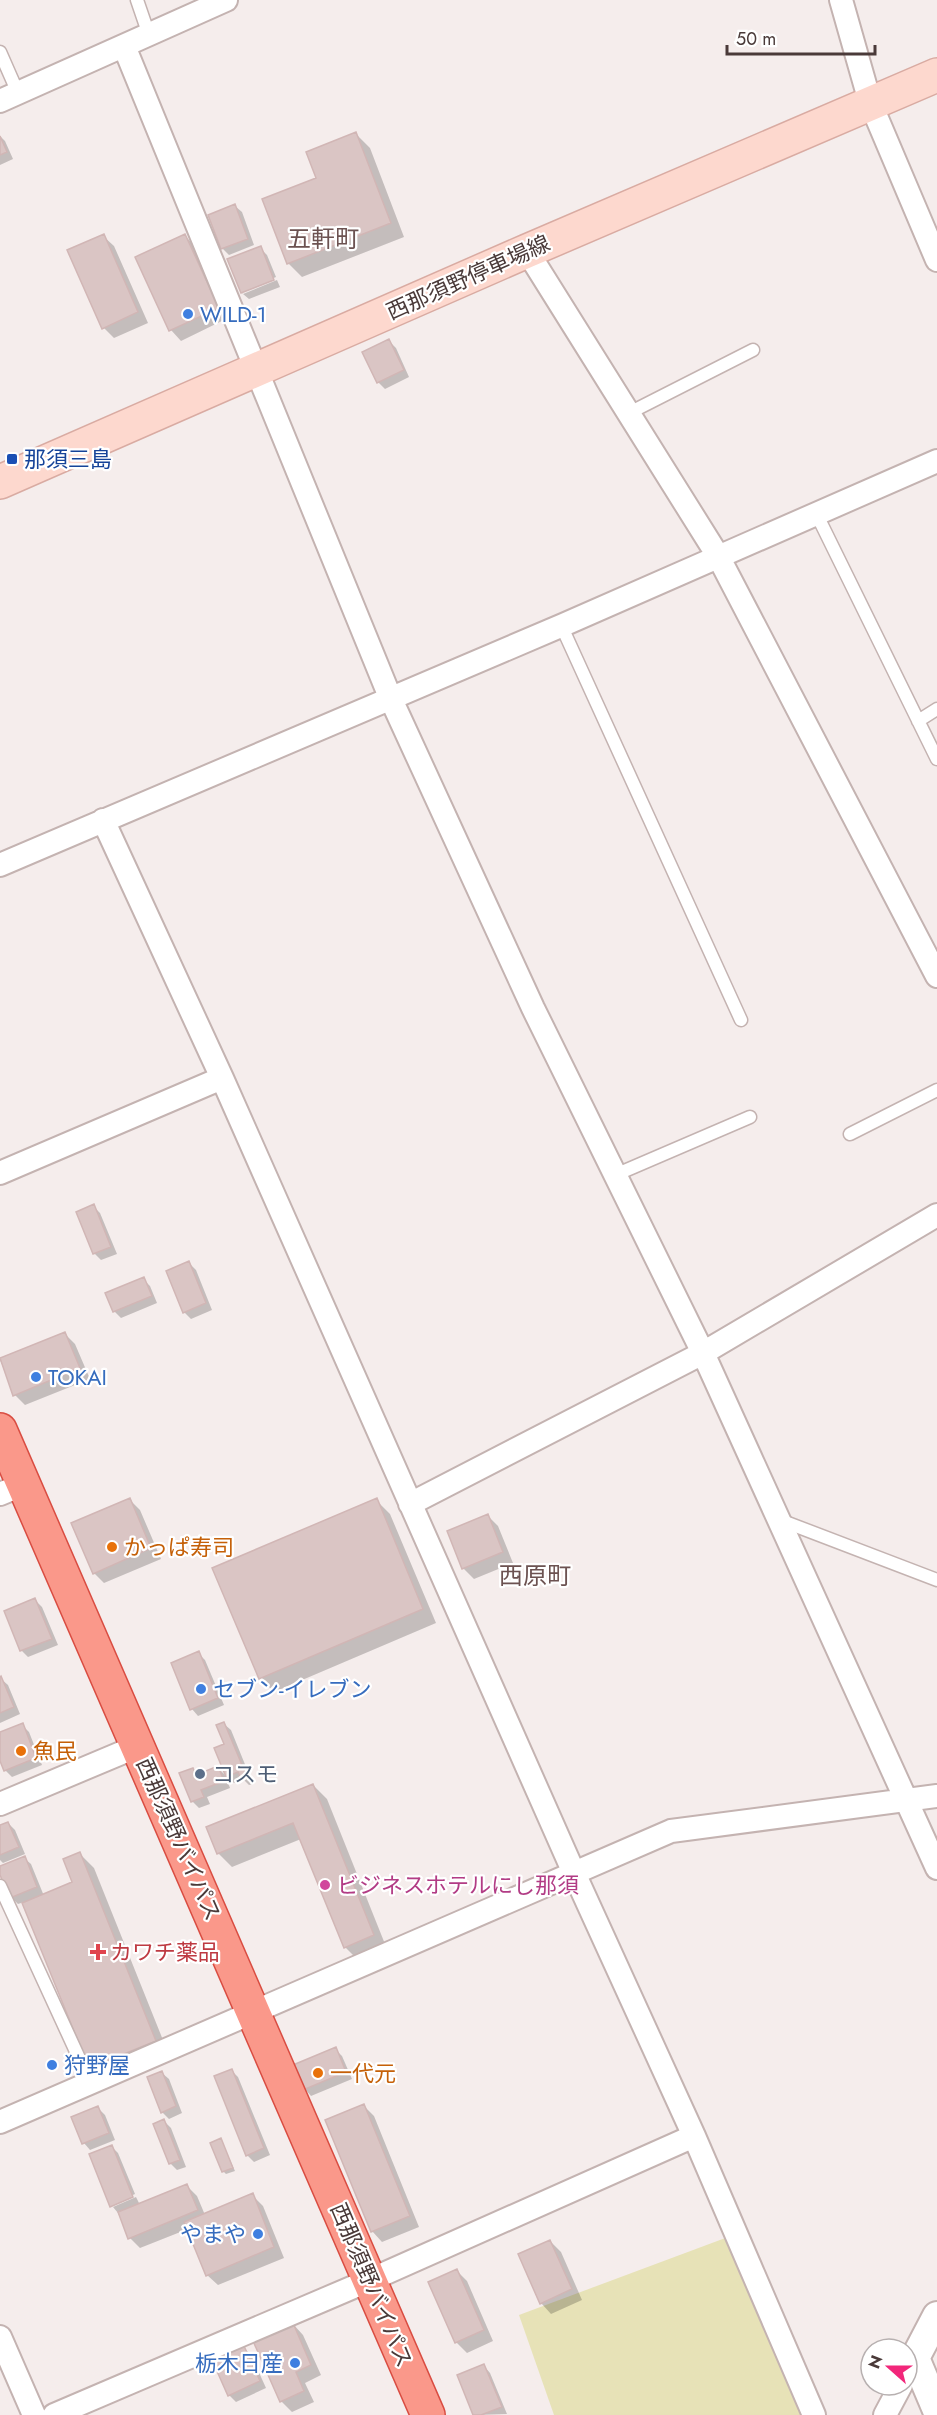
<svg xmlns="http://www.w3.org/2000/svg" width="937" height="2415" font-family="Jost,'Noto Sans JP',sans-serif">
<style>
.green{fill:#e7e2b7}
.shadow{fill:#0003}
.building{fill:#dac5c4;stroke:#d1b6b5;stroke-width:1.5}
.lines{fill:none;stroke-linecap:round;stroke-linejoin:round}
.service-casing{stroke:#c4b3b1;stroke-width:15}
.minor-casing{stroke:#c4b3b1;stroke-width:26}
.tertiary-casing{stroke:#c4b3b1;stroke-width:32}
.secondary-casing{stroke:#d9aba2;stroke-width:36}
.trunk-casing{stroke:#d94d42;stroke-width:36}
.service{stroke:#fff;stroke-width:12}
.minor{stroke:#fff;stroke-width:22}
.tertiary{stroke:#fff;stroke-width:28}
.secondary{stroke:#fdd8ce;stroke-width:33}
.trunk{stroke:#fa988a;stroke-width:33}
.shop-dot{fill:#3f7fe0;stroke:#fff;stroke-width:2}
.transit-dot{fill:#1a4fb4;stroke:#fff;stroke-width:2}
.food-dot{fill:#e8710a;stroke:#fff;stroke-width:2}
.service-dot{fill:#5c6f8a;stroke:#fff;stroke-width:2}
.hotel-dot{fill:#d1479c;stroke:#fff;stroke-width:2}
.health-dot{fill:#e0444e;stroke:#fff;stroke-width:2}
.labels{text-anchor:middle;stroke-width:4.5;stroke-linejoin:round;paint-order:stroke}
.street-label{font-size:22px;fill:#4a3a39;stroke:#fff}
.shop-label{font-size:22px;fill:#366cbe;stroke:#fff;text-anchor:start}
.transit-label{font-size:22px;fill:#164399;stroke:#fff;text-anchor:start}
.food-label{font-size:22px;fill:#c56008;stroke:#fff;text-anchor:start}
.service-label{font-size:22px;fill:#4e5e75;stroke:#fff;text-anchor:start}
.hotel-label{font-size:22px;fill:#b23c85;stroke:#fff;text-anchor:start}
.health-label{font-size:22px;fill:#be3a42;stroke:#fff;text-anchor:start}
.neighbourhood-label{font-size:24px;fill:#6c5251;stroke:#fff}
</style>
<rect width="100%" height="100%" fill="#f5edec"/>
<path class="green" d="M728,2237L805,2415H554L519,2315Z"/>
<path class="shadow" d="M356,134L370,148L404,237L302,277L288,263Z
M0,136L5,141L13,159L0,165Z
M235,206L242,212L254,245L229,255L222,248Z
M103,236L114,246L148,323L114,338L104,328Z
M185,236L195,246L228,318L181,341L171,330Z
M260,248L267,255L276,277L243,291V294L242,292Z
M277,280L280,287L249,299L243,294Z
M389,341L396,348L409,377L385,389L378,382Z
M93,1206L100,1213L117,1254L101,1260L94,1253Z
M189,1263L196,1270L212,1310L191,1319L184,1312Z
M143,1279L150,1286L157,1303L121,1318L114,1311Z
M65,1334L75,1344L90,1379L25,1405L15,1395L0,1360Z
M129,1499L140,1510L161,1559L104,1583L94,1573Z
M376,1500L390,1514L436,1623L274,1692L260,1678Z
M488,1516L498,1526L513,1563L474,1579L463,1568L449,1532Z
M35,1600L42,1607L58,1645L28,1657L22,1651L6,1612Z
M198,1653L205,1660L224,1705L198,1716L192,1709Z
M0,1678L8,1685L20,1714L0,1723Z
M224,1724L231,1730L253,1784L249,1785L243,1779L234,1783L227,1776Z
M22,1725L29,1732L42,1765L12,1777L5,1770L0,1757V1734Z
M218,1768L225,1775L230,1788L207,1797L210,1804L199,1808L192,1801L193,1769L199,1776Z
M313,1785L327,1799L387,1949L359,1961L345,1947L301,1839L232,1867L218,1853Z
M8,1823L15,1830L25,1854L3,1863L0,1860V1827Z
M80,1854L94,1868L169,2055L105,2082L91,2068L24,1902L18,1904L11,1897L0,1871V1867L24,1858L31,1864L44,1896L74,1883Z
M335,2049L342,2056L352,2079L311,2096L305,2089Z
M231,2070L238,2077L270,2155L254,2162L247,2155Z
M162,2073L169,2079L182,2113L169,2119L162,2112Z
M364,2106L374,2116L419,2227L382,2242L372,2231Z
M98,2108L105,2115L115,2140L90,2150L84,2143Z
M164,2121L171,2128L186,2167L177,2170L170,2163Z
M221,2140L235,2171L226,2174L223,2171Z
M112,2147L118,2153L135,2194L113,2204V2207Z
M187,2186L197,2196L205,2215L252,2195L263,2206L284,2258L218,2285L207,2275L188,2229L140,2248L130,2238L118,2213L113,2207L136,2197L140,2205Z
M550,2241L561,2252L582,2300L551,2314L541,2303Z
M456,2270L467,2281L493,2341L467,2353L456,2342Z
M293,2324L303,2335L321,2375L305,2383L314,2402L292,2412L281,2401Z
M244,2348L251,2355L266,2388L236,2402L229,2395Z
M484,2366L490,2373L507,2414L475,2415Z"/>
<path class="building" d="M356,132L391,223L287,264L262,199L316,178L306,152Z
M0,136L7,152L0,155Z
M235,204L248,239L221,249L208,215Z
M104,234L138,312L102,329L67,250Z
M185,234L219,308L169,331L135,257Z
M261,246L274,280L241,293L227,259Z
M389,339L404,370L377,383L362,352Z
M94,1204L111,1247L93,1254L76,1212Z
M189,1261L206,1303L183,1313L166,1271Z
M144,1277L152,1296L113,1312L105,1293Z
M65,1332L80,1368L13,1396L0,1358Z
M130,1498L151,1548L93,1574L71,1523Z
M377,1498L423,1609L259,1679L212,1568Z
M488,1514L503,1552L462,1569L447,1531Z
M35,1598L52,1639L20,1651L4,1611Z
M199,1651L218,1698L190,1710L171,1663Z
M1,1676L14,1707L0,1713V1677Z
M224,1722L247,1777L241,1779L238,1772L226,1777L214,1748L224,1744L216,1725Z
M23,1723L36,1758L4,1771L0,1761V1732Z
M218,1766L224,1781L201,1790L204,1797L191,1802L179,1773L193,1768L196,1775Z
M313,1784L374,1935L344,1948L293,1823L217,1854L206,1827Z
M8,1822L19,1847L0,1855V1825Z
M80,1852L156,2041L89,2068L22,1903L72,1882L63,1859Z
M25,1856L37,1887L10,1898L0,1875V1866Z
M336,2047L346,2072L303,2090L293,2065Z
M232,2069L264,2148L246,2156L214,2076Z
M162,2071L176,2106L161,2113L147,2077Z
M364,2104L410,2216L371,2232L325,2120Z
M98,2106L109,2133L82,2144L71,2117Z
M164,2119L180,2160L169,2164L153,2124Z
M221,2138L233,2168L222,2172L210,2143Z
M112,2145L133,2197L110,2207L89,2154Z
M187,2184L198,2210L128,2239L118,2212Z
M253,2193L274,2247L206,2276L184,2222Z
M550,2240L572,2289L540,2304L518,2254Z
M457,2269L484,2330L455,2343L428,2282Z
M293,2323L311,2365L296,2372L304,2391L280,2402L253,2341Z
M244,2346L260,2381L228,2396L212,2360Z
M484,2364L502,2407L481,2415H473L457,2375Z"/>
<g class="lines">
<g class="service-casing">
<path id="service" d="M137,0L149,35
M0,52L18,93
M629,413L753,350
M816,513L937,759
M561,625L741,1020
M918,721L937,709
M850,1134L937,1090
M615,1175L750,1117
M780,1520L937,1580
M0,1886L90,2082"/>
</g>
<g class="minor-casing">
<path id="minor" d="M841,0L870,102L937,260
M124,46L390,697L533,1008L703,1353L937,1868
M0,101L226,0
M527,251L718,556L937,976
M103,820L222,1078L574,1873L694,2136L814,2415
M0,865L563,625L937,461
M0,1173L222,1078
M0,1494L24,1484
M410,1504L703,1353L937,1215
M0,1804L138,1746
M0,2122L671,1831L937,1796
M0,2337L34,2415
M54,2415L370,2280L694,2136
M885,2415L901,2385"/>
</g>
<g class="tertiary-casing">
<path id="tertiary" d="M937,2316L915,2358L937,2410"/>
</g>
<g class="secondary-casing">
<path id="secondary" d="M0,482L527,251L937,75"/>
</g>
<g class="trunk-casing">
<path id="trunk" d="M0,1430L428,2415"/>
</g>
<use href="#service" class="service"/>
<use href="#minor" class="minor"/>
<use href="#tertiary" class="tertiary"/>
<use href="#secondary" class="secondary"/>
<use href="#trunk" class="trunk"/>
</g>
<g class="shop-dot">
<circle cx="188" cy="314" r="6"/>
<circle cx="36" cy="1377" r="6"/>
<circle cx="201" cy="1689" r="6"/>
<circle cx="52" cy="2065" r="6"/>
<circle cx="258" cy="2234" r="6"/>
<circle cx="295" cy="2363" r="6"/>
</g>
<rect class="transit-dot" x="6" y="453" width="12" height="12" rx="3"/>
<g class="food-dot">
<circle cx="112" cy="1547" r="6"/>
<circle cx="21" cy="1751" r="6"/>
<circle cx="318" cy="2073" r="6"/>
</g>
<circle class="service-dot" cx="200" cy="1774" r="6"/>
<circle class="hotel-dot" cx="325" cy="1885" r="6"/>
<path class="health-dot" d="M95 1943h6v6h6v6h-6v6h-6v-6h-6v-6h6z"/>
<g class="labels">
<g class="street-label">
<text transform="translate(468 277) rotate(-24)" y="8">西那須野停車場線</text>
<text transform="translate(179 1839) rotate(66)" y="8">西那須野バイパス</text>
<text transform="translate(372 2285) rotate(67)" y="8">西那須野バイパス</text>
</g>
<g class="shop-label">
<text x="200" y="322">WILD-1</text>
<text x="48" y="1385">TOKAI</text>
<text x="213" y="1697">セブン-イレブン</text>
<text x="64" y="2073">狩野屋</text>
<text x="246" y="2242" text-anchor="end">やまや</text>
<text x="283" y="2371" text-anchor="end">栃木日産</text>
</g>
<g class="transit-label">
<text x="24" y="467">那須三島</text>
</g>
<g class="food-label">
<text x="124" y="1555">かっぱ寿司</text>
<text x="33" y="1759">魚民</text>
<text x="330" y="2081">一代元</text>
</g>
<g class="service-label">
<text x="212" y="1782">コスモ</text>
</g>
<g class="hotel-label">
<text x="337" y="1893">ビジネスホテルにし那須</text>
</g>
<g class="health-label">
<text x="110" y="1960">カワチ薬品</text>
</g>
<g class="neighbourhood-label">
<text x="323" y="247">五軒町</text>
<text x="535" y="1584">西原町</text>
</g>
</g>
<g transform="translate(889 2367) rotate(291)"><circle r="28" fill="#ffffff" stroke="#b7b0b0" stroke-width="1.5"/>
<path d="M0-4.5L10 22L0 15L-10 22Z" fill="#f2267a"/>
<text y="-9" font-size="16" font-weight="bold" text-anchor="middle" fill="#4a3a39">N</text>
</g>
<path d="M727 45v9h148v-9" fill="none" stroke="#4a3a39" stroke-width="3"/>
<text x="736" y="45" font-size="18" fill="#4a3a39" stroke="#ffffff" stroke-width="4.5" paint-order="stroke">50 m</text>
</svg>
